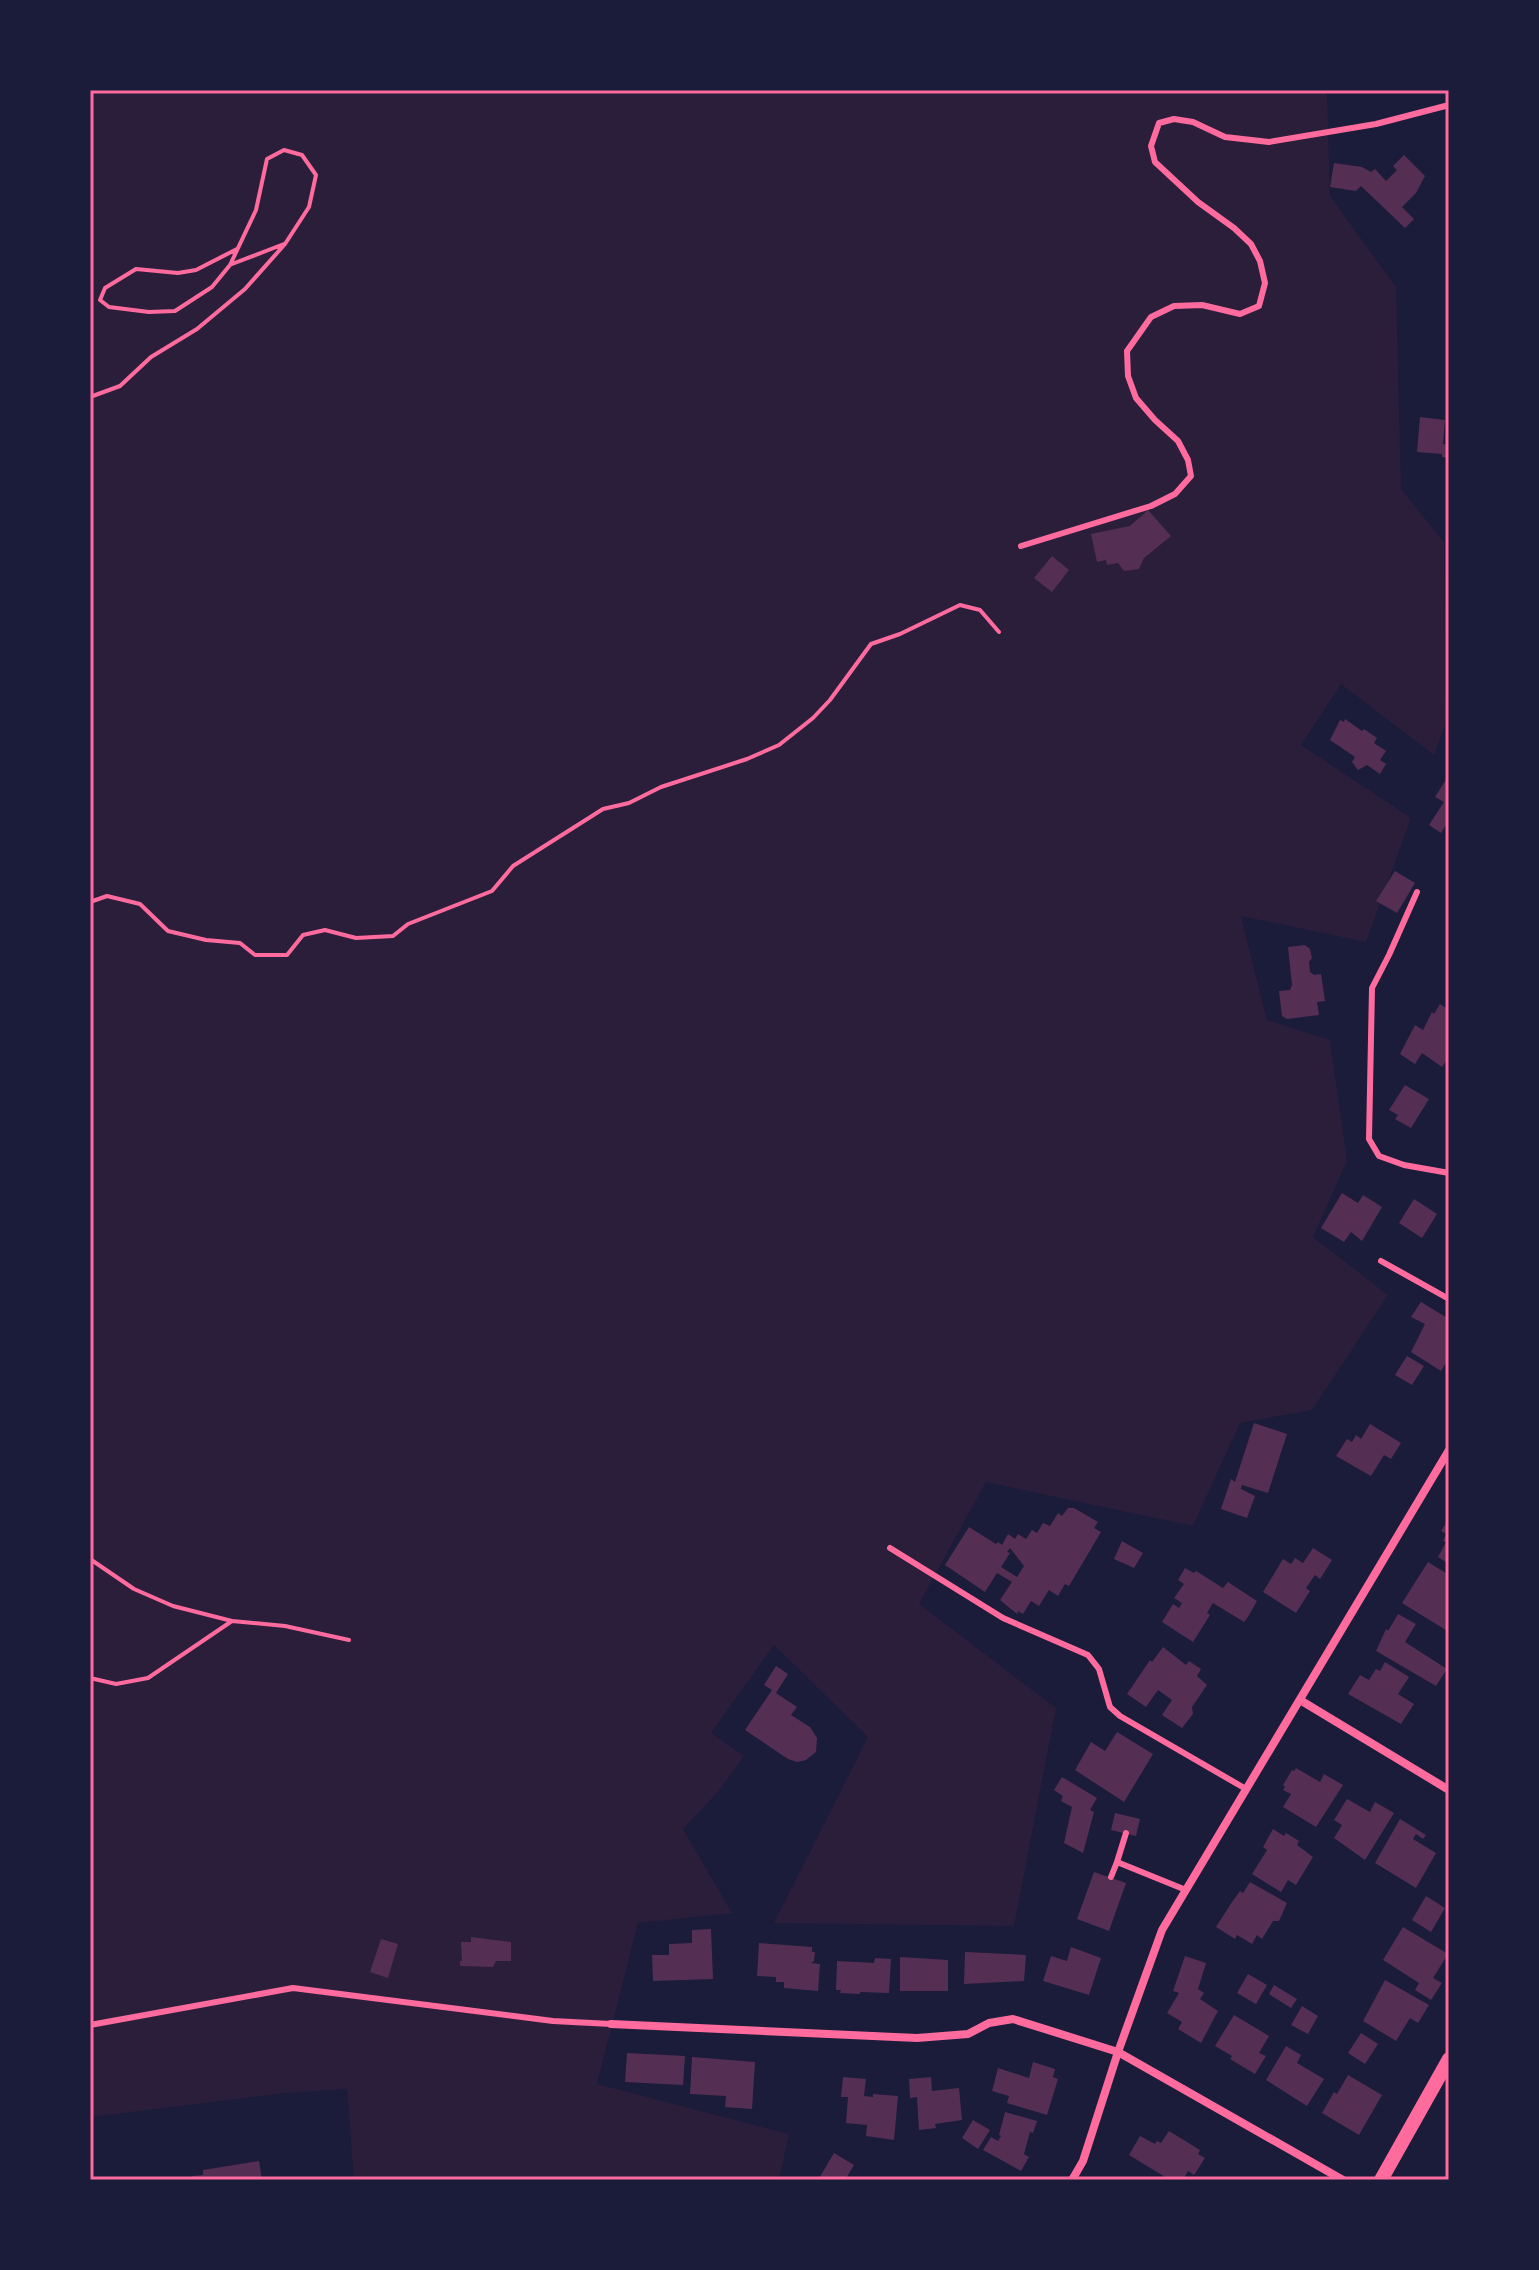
<svg xmlns="http://www.w3.org/2000/svg" width="1539" height="2270" font-family="'Open Sans',sans-serif">
<style>
.green{fill:#2a1e3b}
.building{fill:#542f53;fill-rule:evenodd}
.lines{fill:none;stroke-linecap:round;stroke-linejoin:round}
.path{stroke:#ff6b9d;stroke-width:4}
.service{stroke:#ff6b9d;stroke-width:6}
.minor{stroke:#ff6b9d;stroke-width:8}
.tertiary{stroke:#ff6b9d;stroke-width:14}
.neatline{fill:none;stroke:#ff6b9d;stroke-width:3}
</style>
<rect width="100%" height="100%" fill="#1b1b3a"/>
<path class="green" d="M90,90H1327L1330,196L1396,287L1401,489L1444,542L1445,725L1434,755L1341,684L1301,745L1411,818L1366,942L1241,916L1267,1020L1330,1040L1347,1161L1313,1237L1388,1295L1312,1410L1240,1423L1193,1526L986,1482L919,1604L1056,1708L1014,1926L774,1923L868,1737L774,1645L711,1733L744,1756L718,1792L683,1829L732,1913L638,1923L597,2084L789,2134L779,2180H354L347,2089L285,2093L90,2117Z"/>
<path class="building" d="M1404,155L1425,176L1416,193L1402,207L1414,219L1405,228L1361,186L1356,191L1330,187L1334,163L1362,167L1371,172L1375,169L1386,181L1397,170L1393,166Z
M1420,417L1445,420L1443,444L1449,445L1448,458L1442,457V454L1417,452Z
M1148,510L1171,536L1144,558L1139,569L1124,571L1118,563L1107,565L1106,560L1097,562L1091,534L1130,526Z
M1052,556L1069,570L1052,592L1034,578Z
M1345,719L1362,731L1364,729L1377,738L1374,743L1386,751L1380,760L1386,764L1380,774L1367,765L1358,770L1352,762L1355,757L1330,740L1340,720L1344,722Z
M1447,778L1449,779V820L1441,833L1429,825L1444,802L1435,797Z
M1395,871L1415,883L1397,913L1376,901Z
M1305,945L1310,949L1312,958L1309,962L1310,972L1314,975L1321,974L1325,1001L1317,1002L1319,1015L1287,1019L1282,1016L1279,991L1290,990L1292,985L1288,947Z
M1440,1004L1449,1010V1057L1442,1067L1422,1053L1415,1064L1400,1054L1415,1025L1423,1030L1432,1012L1434,1014Z
M1405,1085L1429,1099L1411,1128L1395,1119L1398,1115L1389,1110Z
M1342,1193L1358,1203L1363,1195L1382,1207L1362,1241L1351,1232L1344,1242L1321,1228Z
M1414,1199L1437,1214L1422,1238L1399,1223Z
M1421,1302L1449,1319V1358L1441,1371L1411,1352L1425,1324L1411,1317Z
M1407,1356L1424,1366L1412,1385L1395,1375Z
M1254,1423L1287,1434L1268,1493L1242,1485L1241,1489L1255,1496L1247,1518L1221,1509L1231,1479L1235,1482Z
M1370,1424L1401,1443L1391,1459L1384,1455L1371,1476L1336,1456L1347,1439L1352,1442L1356,1435L1361,1439Z
M1068,1508H1074L1098,1522L1094,1528L1101,1532L1069,1586L1065,1584L1058,1596L1049,1590L1039,1606L1031,1601L1023,1614L1018,1611L1017,1614L1000,1600L1012,1582L997,1573L985,1592L945,1565L969,1527L996,1544L998,1542L1002,1545L1008,1534L1015,1539L1018,1534L1026,1539L1032,1530L1037,1533L1043,1523L1050,1526L1058,1513L1062,1516ZM1010,1548L1024,1566L1017,1577L1001,1567L1010,1553L1007,1552Z
M1449,1519V1564L1438,1557L1446,1542L1443,1541L1446,1534L1441,1531Z
M1122,1541L1143,1553L1134,1568L1114,1559Z
M1313,1548L1332,1560L1320,1579L1315,1575L1306,1588L1310,1591L1296,1613L1263,1592L1283,1559L1291,1564L1295,1558L1303,1563Z
M1428,1562L1449,1575V1632L1402,1603Z
M1185,1568L1194,1573L1196,1571L1223,1588L1228,1582L1257,1601L1248,1617L1244,1622L1213,1603L1207,1613L1210,1615L1193,1642L1162,1622L1173,1604L1179,1608L1182,1603L1174,1598L1184,1584L1178,1580Z
M1398,1614L1416,1624L1405,1642L1447,1669L1436,1686L1376,1651L1386,1629L1388,1631Z
M1163,1647L1186,1665L1189,1661L1201,1669L1197,1676L1207,1685L1192,1707L1193,1714L1182,1728L1162,1715L1172,1700L1158,1690L1146,1707L1127,1694L1150,1660L1152,1662Z
M1385,1662L1409,1677L1398,1694L1414,1704L1401,1724L1348,1694L1360,1675L1369,1680L1376,1669L1380,1671Z
M776,1666L788,1674L776,1693L797,1707L791,1715L810,1727L817,1738L816,1752L806,1760L797,1762L788,1759L745,1730L772,1690L764,1685Z
M1117,1732L1153,1754L1124,1802L1075,1770L1091,1742L1105,1751Z
M1296,1768L1320,1782L1324,1774L1343,1785L1316,1827L1283,1807L1291,1794L1283,1790L1285,1787L1283,1785L1292,1770L1294,1771Z
M1062,1777L1097,1798L1090,1810L1094,1812L1083,1853L1064,1843L1072,1807L1061,1801L1063,1796L1054,1790Z
M1347,1799L1370,1812L1375,1802L1394,1813L1365,1860L1334,1838L1342,1825L1334,1820Z
M1115,1813L1140,1819L1136,1836L1111,1830Z
M1400,1819L1426,1835L1423,1839L1416,1834L1413,1839L1436,1853L1416,1888L1375,1863Z
M1273,1829L1284,1836L1286,1833L1299,1841L1297,1845L1313,1857L1296,1885L1288,1880L1281,1892L1252,1874L1267,1850L1263,1847Z
M1094,1872L1126,1883L1109,1931L1077,1919Z
M1250,1882L1287,1903L1279,1921H1273L1262,1939L1257,1935L1252,1944L1237,1935L1235,1939L1216,1927L1232,1902L1240,1891L1243,1893Z
M1426,1896L1445,1908L1431,1932L1412,1920Z
M1403,1927L1448,1954L1433,1978L1442,1983L1431,2000L1415,1990L1419,1983L1383,1960Z
M711,1929L713,1979L653,1981L652,1955H669V1944L692,1943V1930Z
M471,1937L511,1942V1961H496L493,1967L460,1966V1961H462L461,1942H471Z
M381,1939L398,1944L388,1978L370,1972Z
M759,1943L812,1947V1952H815L814,1961L811,1963L820,1964L818,1991L784,1988V1982H776V1977L757,1976Z
M1071,1947L1101,1958L1089,1995L1043,1981L1051,1956L1067,1961Z
M965,1952L1026,1955L1024,1981L964,1984Z
M1185,1956L1206,1963L1198,1989L1204,1993L1200,1999L1218,2011L1201,2043L1178,2029L1182,2022L1167,2013L1179,1993L1173,1991Z
M900,1957L948,1960V1991H900Z
M875,1958L891,1959L889,1993L860,1992V1994L840,1993L841,1990H836L837,1961L874,1963Z
M1248,1974L1267,1985L1256,2004L1237,1993Z
M1385,1980L1429,2005L1418,2023L1410,2018L1396,2041L1363,2021Z
M1274,1985L1297,1999L1291,2008L1269,1994Z
M1302,2006L1318,2016L1308,2034L1291,2025Z
M1234,2015L1269,2036L1259,2053L1266,2056L1255,2074L1230,2059L1232,2056L1215,2046Z
M1361,2033L1378,2044L1365,2064L1348,2053Z
M1286,2046L1301,2055L1297,2063L1324,2079L1307,2106L1266,2080Z
M627,2053L685,2056L683,2085L625,2082Z
M692,2057L755,2062L752,2109L725,2107L726,2096L690,2094Z
M1033,2062L1055,2069L1053,2077L1058,2079L1047,2115L1007,2103L1009,2096L992,2091L998,2068L1029,2078Z
M1348,2075L1382,2095L1359,2135L1322,2113L1334,2092L1337,2094Z
M843,2077L866,2079L864,2096L873,2097V2094L898,2096L894,2140L866,2136L867,2125L846,2123L848,2097H841Z
M931,2077L932,2091L959,2088L962,2120L935,2124L936,2128L919,2130L917,2097L910,2098L909,2079Z
M1005,2112L1037,2121L1033,2133L1030,2132L1024,2154L1029,2157L1021,2171L983,2150L991,2137L998,2141L1001,2136L999,2135Z
M973,2120L990,2130L978,2149L962,2138Z
M1169,2131L1200,2150L1198,2154L1205,2158L1194,2175L1188,2171L1183,2180H1170L1129,2155L1140,2136L1155,2144L1157,2141L1161,2143Z
M834,2153L854,2165L845,2180H818Z
M259,2161L262,2180H192V2176L203,2175V2170Z"/>
<g class="lines">
<path class="path" d="M232,264L284,244
M90,397L120,386L151,357L197,329L245,289L285,244L309,207L316,175L302,155L284,150L267,159L256,210L230,265L212,287L175,311L149,312L109,307L100,300L105,288L136,269L178,273L196,270L237,249
M90,902L107,896L140,904L168,931L206,940L240,943L255,955H287L303,935L325,930L356,938L393,936L408,924L492,891L513,866L603,809L629,803L661,787L747,759L779,745L813,718L830,700L871,644L900,634L960,605L980,610L999,632
M90,1559L134,1589L173,1606L232,1621
M90,1678L116,1684L148,1678L232,1621L285,1626L349,1640"/>
<path class="service" d="M1021,546L1151,506L1175,494L1191,476L1188,460L1178,441L1155,420L1136,398L1128,376L1127,351L1151,317L1174,306L1202,305L1240,314L1259,306L1265,283L1260,261L1251,244L1234,228L1198,202L1155,162L1151,146L1159,123L1174,119L1193,122L1225,137L1269,142L1376,124L1449,105
M1417,892L1389,955L1372,988L1369,1139L1379,1156L1404,1165L1449,1173
M1381,1261L1449,1299
M890,1548L1003,1618L1088,1655L1099,1669L1110,1707L1120,1716L1246,1789
M1117,1862L1126,1833
M1111,1877L1117,1862L1186,1890
M90,2025L293,1988L553,2021L611,2024"/>
<path class="minor" d="M1300,1700L1449,1790
M611,2024L917,2038L968,2034L989,2023L1013,2019L1118,2052L1343,2180
M1072,2180L1083,2161L1118,2052L1162,1930L1449,1450"/>
<path class="tertiary" d="M1381,2180L1449,2059"/>
</g>
<rect width="1539" height="2270" fill="none" stroke="#1b1b3a" stroke-width="184"/>
<rect x="92" y="92" width="1355" height="2086" class="neatline"/>
</svg>
